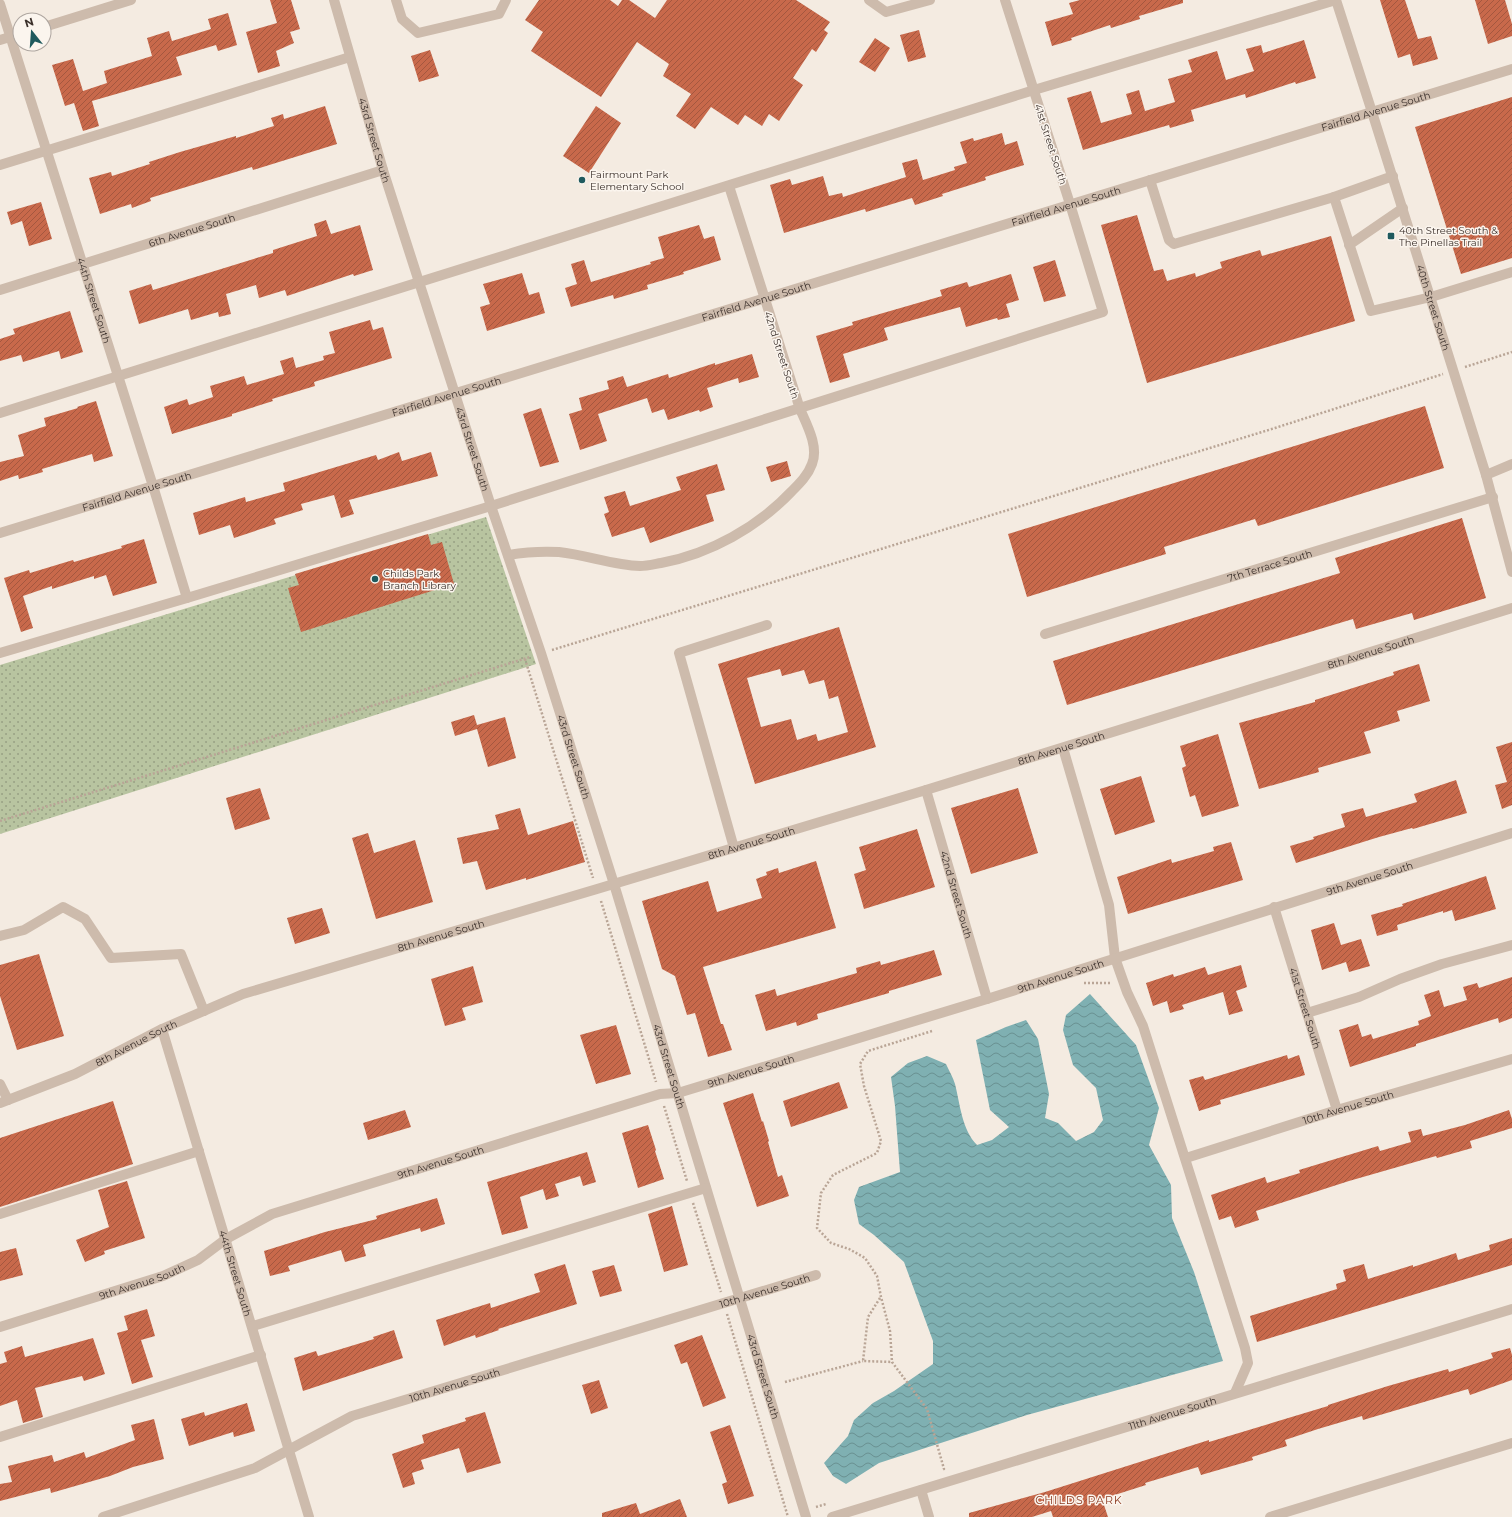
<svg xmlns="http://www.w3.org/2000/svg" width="1512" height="1517" font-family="Montserrat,sans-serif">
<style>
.park{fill:url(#park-dots)}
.water{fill:url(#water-waves)}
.building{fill:url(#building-hatch);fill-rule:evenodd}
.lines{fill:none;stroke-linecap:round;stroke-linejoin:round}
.path{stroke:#b9a596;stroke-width:2.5;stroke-dasharray:2 2;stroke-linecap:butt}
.minor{stroke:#cdbbac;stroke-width:10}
.poi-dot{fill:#1f5a5e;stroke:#fbf5ee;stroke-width:1.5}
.labels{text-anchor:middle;stroke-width:3;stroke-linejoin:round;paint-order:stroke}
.street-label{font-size:10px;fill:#3b302b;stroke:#fbf5ee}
.poi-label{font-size:10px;fill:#3b302b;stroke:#fbf5ee;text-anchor:start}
.neighbourhood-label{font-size:11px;letter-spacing:1px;fill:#8c3b22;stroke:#fbf5ee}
</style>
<defs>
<pattern id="park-dots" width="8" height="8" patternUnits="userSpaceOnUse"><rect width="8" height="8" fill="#b8c4a0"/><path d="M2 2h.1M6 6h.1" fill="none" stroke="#97a083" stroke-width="1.8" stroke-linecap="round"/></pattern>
<pattern id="water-waves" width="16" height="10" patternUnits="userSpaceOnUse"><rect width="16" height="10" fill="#7fb0b2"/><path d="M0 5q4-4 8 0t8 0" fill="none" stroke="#699091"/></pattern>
<pattern id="building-hatch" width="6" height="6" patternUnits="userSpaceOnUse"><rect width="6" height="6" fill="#c8694b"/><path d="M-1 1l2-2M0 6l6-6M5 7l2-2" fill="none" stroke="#a4573f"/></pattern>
</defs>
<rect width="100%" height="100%" fill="#f4ebe1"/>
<path class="park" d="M486,517L536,664L0,834V665Z"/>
<path class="water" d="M1090,994L1136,1045L1159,1108L1149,1145L1171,1185L1172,1218L1194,1272L1223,1361L1027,1415L879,1463L846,1484L833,1476L824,1463L848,1436L854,1420L873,1403L894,1391L933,1364V1341L904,1262L874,1235L859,1224L854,1200L859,1187L900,1172L895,1106L891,1077L908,1063L927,1056L946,1064C949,1071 953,1077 955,1084C960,1104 962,1130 977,1145L992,1140L1009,1127L990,1110L976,1040L1006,1027L1026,1020L1038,1039L1049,1094L1045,1118L1058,1123L1076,1141L1094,1132L1103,1120L1096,1088L1073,1065L1063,1030L1066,1015Z"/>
<path class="building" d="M270,0H291L300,29L290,32L294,43L276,51L280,66L258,73L246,32L277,23Z
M539,0H610L618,6L622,0H629L655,18L667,0H796L830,22L824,30L828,33L816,52L812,49L793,78L803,85L779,121L769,114L762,126L745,115L738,125L711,107L695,129L676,116L691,94L663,76L669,64L637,42L601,97L531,51L543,32L525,20Z
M1080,0H1183V3L1139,16L1140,19L1111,28L1110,25L1071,38L1072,40L1052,46L1045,22L1073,14L1069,3Z
M1380,0H1405L1418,39L1431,36L1438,59L1413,66L1410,54L1398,58Z
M1475,0H1505L1512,24V36L1488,44Z
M228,13L237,45L218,51L216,45L176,57L182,75L92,101L99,126L83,131L74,103L65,106L52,65L73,59L83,91L107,83L104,71L152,56L147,38L169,31L172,41L211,29L208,19Z
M919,30L926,57L908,62L900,35Z
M875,38L890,48L875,72L859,62Z
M1304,40L1316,78L1296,84L1295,82L1246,98L1245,94L1191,110L1194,121L1170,128L1169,125L1083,150L1067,98L1091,91L1101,123L1132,114L1126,94L1139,90L1145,111L1175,102L1168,79L1192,72L1188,60L1217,51L1226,80L1254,71L1246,49L1261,45L1263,53Z
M430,50L439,76L419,82L411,56Z
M1512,97V258L1461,274L1415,127Z
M325,106L337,144L253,170L252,167L150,198L151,201L132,208L131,204L100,214L89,178L111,172L112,176L150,164L149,162L180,152L236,136V138L274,126L271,118L283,114L284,119Z
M596,106L621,123L589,173L563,156Z
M1002,133L1005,145L1017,141L1024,165L985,177L986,180L942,194L943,196L915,205L912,198L866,212L865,209L784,233L770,185L790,179L792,185L823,176L829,196L842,193L843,197L906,177L902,163L917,159L923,180L955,170L954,167L967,163L960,142L973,138L974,141Z
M41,202L52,239L29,246L22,221L11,225L7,212Z
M1137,215L1154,271L1163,269L1167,281L1195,273L1196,277L1222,268L1220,262L1260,250L1262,256L1331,236L1355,321L1147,383L1101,225Z
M326,220L331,234L360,225L373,270L354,276L353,274L287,296L285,290L259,298L256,285L226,294L231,314L219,317L218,312L191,320L188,309L139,324L129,291L151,284L153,290L273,253V250L317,236L314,224Z
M699,225L704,239L714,236L721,260L683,272L684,274L647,285L648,289L614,299L613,295L571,307L565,288L577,284L571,264L584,260L591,282L651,264L650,262L664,258L658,237Z
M1055,260L1066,296L1044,302L1033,267Z
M522,273L529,295L539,292L545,313L487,331L480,307L490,304L483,284Z
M1011,274L1019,300L1006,304L1010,317L998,320L997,318L966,327L960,307L884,328L888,340L843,354L850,377L830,383L816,336L853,325L852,322L942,296L940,290L967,282L969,287Z
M70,311L83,352L61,359L59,351L23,362L21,355L0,361V339L15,334L13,329Z
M370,320L373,330L383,327L392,358L314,382L315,386L272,399L273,401L232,414V416L172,434L164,407L187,399L189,405L213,397L210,386L244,376L247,385L284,374L280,361L293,357L296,368L324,360L323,356L335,353L329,332Z
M752,354L759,377L739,383L738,378L707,388L713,407L700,412L699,410L668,420L664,409L652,413L647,398L598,414L607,441L580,450L569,414L582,410L579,398L609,389L607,381L623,376L627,387L668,374L669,378L715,363V365Z
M96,401L113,456L94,462L92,454L42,469L43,472L19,479L18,475L0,481V462L24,456L18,435L46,426L44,418L78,408L77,407Z
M1425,406L1444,468L1258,526L1255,519L1164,547L1166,554L1027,597L1008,534Z
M541,408L559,462L540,467L523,414Z
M399,452L402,461L431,452L438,476L349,500L354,514L341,518L334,495L301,504L303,510L274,519L276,524L234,538L230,525L199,535L193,513L245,497L246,502L285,491L283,483L376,455L378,460Z
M787,461L791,476L771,482L766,467Z
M717,464L725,490L706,495L714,521L650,543L644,527L612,537L604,514L609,512L604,497L625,491L630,506L681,490L676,477Z
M1462,518L1486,598L1414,620L1412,613L1356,629L1353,619L1067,705L1053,661L1340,573L1335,558Z
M428,534L431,545L442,542L454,584L301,632L288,588L299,585L295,574Z
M144,539L157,583L113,596L106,575L94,579V576L52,589V586L23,596L33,628L21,632L4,578L29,570L30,573L73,560L74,562L122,548L121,546Z
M839,627L876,747L755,784L718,664ZM780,669L782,676L804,670L809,684L824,680L829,699L838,696L848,732L818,741L816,734L797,740L791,719L761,727L747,678Z
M1419,664L1430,701L1397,711L1400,721L1364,732L1371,753L1318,768L1319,772L1259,789L1239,723L1315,702V700L1394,675L1393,672Z
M474,715L477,725L505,717L516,758L488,767L477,729L455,736L451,722Z
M1218,734L1239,806L1202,817L1195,795L1190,797L1182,768L1186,766L1180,746Z
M1512,742V805L1502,809L1495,785L1507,782L1496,747Z
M1141,776L1155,822L1115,835L1100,789Z
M1456,780L1467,813L1413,829L1412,828L1379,837L1296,863L1290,846L1314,839L1313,837L1345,827L1341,814L1363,808L1366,817L1417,802L1414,794Z
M260,788L270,819L235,830L226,798Z
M1018,788L1038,853L971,874L951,808Z
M520,808L528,835L573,821L585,862L526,880V878L486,890L477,861L463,864L457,838L499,829L495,815Z
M917,829L935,887L864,909L854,874L866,870L859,847Z
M368,833L374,853L415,840L433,902L376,919L352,838Z
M1231,842L1243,880L1128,914L1117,877L1171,859L1172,863L1214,851L1213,847Z
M816,861L836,928L703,967L721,1024H723L732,1050L708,1057L695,1013L687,1015L675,976L662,969L642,901L708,881L717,912L762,898L756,879L767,875L766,872L778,868L779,873Z
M1486,876L1496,909L1455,921L1452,910L1443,913V911L1397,925L1398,930L1377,936L1371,915L1403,906L1402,904Z
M322,908L330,933L295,944L287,918Z
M1334,923L1341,945L1361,939L1370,966L1349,972L1346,962L1322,970L1311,930Z
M934,950L942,975L889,991V993L817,1014L818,1019L797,1026L796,1022L766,1031L755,995L775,989L777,996L857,973L856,968L880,961L881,965Z
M39,954L64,1036L17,1050L0,996V965Z
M1241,965L1247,987L1236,991L1243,1011L1229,1015L1223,992L1182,1005L1184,1009L1170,1013L1167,1001L1153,1006L1146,983L1173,974L1174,977L1205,967L1208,975Z
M473,966L483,1002L462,1008L466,1020L445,1026L431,979Z
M1512,977V1018L1499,1023L1498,1018L1416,1044V1046L1350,1067L1339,1030L1358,1024L1362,1037L1371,1034L1373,1039L1419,1025L1418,1021L1431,1016L1424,995L1439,990L1444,1007L1467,1000L1463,987L1477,983L1479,988Z
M616,1025L631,1074L596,1084L580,1035Z
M1287,1055L1288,1059L1299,1055L1305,1075L1220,1100L1221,1104L1199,1111L1189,1080L1203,1076L1205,1080Z
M839,1082L848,1108L791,1127L783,1101Z
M753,1093L762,1122L763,1121L769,1141L768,1142L778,1177L782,1175L789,1196L757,1207L723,1103Z
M113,1101L133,1164L0,1207V1138Z
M405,1110L411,1127L368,1140L363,1123Z
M1509,1110L1512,1119V1128L1470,1141L1472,1148L1437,1158L1436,1156L1349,1181L1256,1211L1259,1220L1235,1228L1231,1216L1219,1220L1211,1195L1265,1177L1267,1183L1300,1173L1299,1170L1378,1146L1380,1151L1411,1142L1408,1132L1421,1129L1423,1136L1465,1125Z
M648,1125L656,1150L655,1151L664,1179L638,1188L622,1133Z
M587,1152L596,1182L583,1186L580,1176L555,1184L559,1196L546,1200L543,1189L520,1197L528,1228L502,1235L487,1182Z
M127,1181L145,1238L104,1251L105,1254L85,1262L76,1240L109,1227L98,1190Z
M437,1198L445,1224L421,1232L420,1228L363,1245L366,1256L345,1262L341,1250L288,1266L290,1271L270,1276L264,1251L325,1232L377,1219L376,1216Z
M672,1206L688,1265L664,1272L648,1214Z
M1512,1238V1265L1257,1342L1250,1316L1337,1289L1336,1284L1346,1281L1343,1270L1364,1264L1368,1279L1413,1265V1267L1456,1253L1458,1260L1490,1250L1489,1245Z
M16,1248L23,1275L0,1281V1252Z
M565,1264L577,1304L498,1329L499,1330L476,1338L475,1335L444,1346L436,1320L490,1303L491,1308L540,1292L534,1274Z
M614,1265L622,1291L600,1297L592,1271Z
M147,1309L155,1336L141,1340L153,1377L132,1384L117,1333L128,1330L124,1316Z
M394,1330L403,1358L303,1391L294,1358L316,1351L318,1356L374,1339L373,1337Z
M702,1335L726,1398L703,1407L687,1362L681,1364L674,1345Z
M93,1338L105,1374L84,1381L82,1376L35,1388L43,1417L23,1423L17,1400L0,1406V1364L7,1362L4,1352L22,1346L25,1357Z
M1510,1348L1512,1355V1380L1470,1395L1468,1389L1363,1420L1362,1416L1318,1429L1285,1440L1287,1446L1252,1457L1253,1460L1201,1475L1198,1467L1145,1483L1146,1485L1102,1499L1108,1517H1053L1051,1511L1032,1517H969V1513L1045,1492L1209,1440V1442L1328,1406V1405L1388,1386L1448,1369L1449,1372L1493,1358L1491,1353Z
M599,1380L608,1408L591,1414L582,1385Z
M247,1403L255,1431L234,1437L233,1432L189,1446L181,1419L204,1412L205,1416Z
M485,1412L501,1463L467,1473L459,1448L421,1460L424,1469L412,1473L415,1484L403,1488L392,1454L424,1443L422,1435L466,1421L465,1418Z
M154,1419L164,1459L133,1467L110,1476L51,1493L50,1488L0,1501V1484L12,1482L8,1466L52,1455L54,1462L84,1452L86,1458L135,1440L131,1425Z
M730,1425L754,1496L728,1504L722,1484L727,1482L710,1432Z
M680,1499L687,1517H602V1513L636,1503L640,1514Z"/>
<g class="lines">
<path class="path" d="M1465,367L1512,352
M552,650L1275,428L1443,374
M525,659L593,878
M0,821L530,657
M601,901L656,1082
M1084,983H1111
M932,1031L868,1051L860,1064L864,1086L881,1141L877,1153L833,1175L821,1193L817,1228L831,1243L849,1249L865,1258L877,1276L881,1297L890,1331L892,1362L927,1409L944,1469L942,1470
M664,1106L687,1181
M693,1203L721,1292
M880,1298L868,1317L863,1361L892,1362
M727,1314L788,1517
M785,1382L863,1361
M816,1507L826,1504"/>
<g class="minor">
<path id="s1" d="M334,0L383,170L491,506L541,653L614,884L806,1517"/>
<path d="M396,0L402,19L418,33L499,14L506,0"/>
<path d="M869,0L886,12L930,0"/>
<path id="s2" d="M0,4L153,486L187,598"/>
<path d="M44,27L131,0"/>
<path d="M0,40L20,34"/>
<path d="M0,165L350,57"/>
<path d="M1393,176L1334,197L1371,311L1431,297L1512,272"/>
<path d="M1150,180L1169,240L1174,244L1334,197"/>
<path d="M1349,245L1403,208"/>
<path id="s3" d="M0,290L383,170"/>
<path id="s4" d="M0,413L1034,90L1336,0L1372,112L1486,475L1512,572"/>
<path d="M1486,475L1512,464"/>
<path id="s5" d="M0,533L1512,69"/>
<path d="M508,555C526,552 542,551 559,552C587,555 613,565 640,566C647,566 655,564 661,563C710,554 758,527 792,491C800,483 808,475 812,464C819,447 807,425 800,409L729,186"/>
<path id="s6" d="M1045,634L1493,497"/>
<path d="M0,653L187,598L491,506L1103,312L1070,204L1005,0"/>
<path d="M1063,748L1109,905L1115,958L1127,992L1143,1026L1245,1348L1248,1363L1235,1393"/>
<path id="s7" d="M926,790L987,999"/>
<path d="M734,848L679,653L767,625"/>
<path id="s8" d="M1274,907L1337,1110"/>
<path d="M0,936L24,930L63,907L85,919L111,958L181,954L204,1011"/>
<path d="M1307,1013L1359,997L1400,979L1442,964L1512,945"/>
<path id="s9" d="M162,1029L309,1517"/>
<path d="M0,1084L8,1100"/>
<path id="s10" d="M0,1103L75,1074L162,1029L243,994L597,889L926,790L1512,608"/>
<path id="s11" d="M1186,1158L1337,1110L1512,1059"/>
<path d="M0,1214L199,1151"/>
<path d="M253,1326L706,1188"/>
<path id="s12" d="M0,1327L163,1276L198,1260L226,1239L272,1214L660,1094L678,1093L987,999L1512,833"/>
<path d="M0,1437L261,1355"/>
<path d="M921,1490L929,1517"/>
<path id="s13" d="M103,1517L255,1468L352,1416L816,1275"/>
<path id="s14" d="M832,1517L1512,1309"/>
<path d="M1270,1517L1512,1443"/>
</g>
</g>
<g class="poi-dot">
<circle cx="582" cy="180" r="4"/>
<rect x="1387" y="232" width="8" height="8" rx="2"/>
<circle cx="375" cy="579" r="4"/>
</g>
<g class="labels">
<g class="street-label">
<text dy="4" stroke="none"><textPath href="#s5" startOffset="1439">Fairfield Avenue South</textPath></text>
<text dy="4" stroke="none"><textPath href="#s1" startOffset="146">43rd Street South</textPath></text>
<text transform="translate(1051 144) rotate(72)" y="4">41st Street South</text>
<text dy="4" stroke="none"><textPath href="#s5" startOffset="1115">Fairfield Avenue South</textPath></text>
<text dy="4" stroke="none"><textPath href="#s3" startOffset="201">6th Avenue South</textPath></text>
<text dy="4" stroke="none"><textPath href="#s2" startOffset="311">44th Street South</textPath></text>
<text dy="4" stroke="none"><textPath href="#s5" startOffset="791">Fairfield Avenue South</textPath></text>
<text dy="4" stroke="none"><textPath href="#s4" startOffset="1721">40th Street South</textPath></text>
<text transform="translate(782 355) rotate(72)" y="4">42nd Street South</text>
<text dy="4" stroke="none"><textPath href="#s5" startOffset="467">Fairfield Avenue South</textPath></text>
<text dy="4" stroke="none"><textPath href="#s1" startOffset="470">43rd Street South</textPath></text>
<text dy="4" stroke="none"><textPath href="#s5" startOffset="143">Fairfield Avenue South</textPath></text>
<text dy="4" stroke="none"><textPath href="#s6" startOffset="235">7th Terrace South</textPath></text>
<text dy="4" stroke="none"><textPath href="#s10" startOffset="1445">8th Avenue South</textPath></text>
<text dy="4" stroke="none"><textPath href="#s10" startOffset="1121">8th Avenue South</textPath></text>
<text dy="4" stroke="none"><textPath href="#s1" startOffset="794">43rd Street South</textPath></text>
<text dy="4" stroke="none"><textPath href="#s10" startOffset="797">8th Avenue South</textPath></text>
<text dy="4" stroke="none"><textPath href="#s12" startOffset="1445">9th Avenue South</textPath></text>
<text dy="4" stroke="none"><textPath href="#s7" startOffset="109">42nd Street South</textPath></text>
<text dy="4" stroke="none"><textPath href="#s10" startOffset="473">8th Avenue South</textPath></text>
<text dy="4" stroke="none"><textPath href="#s12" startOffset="1121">9th Avenue South</textPath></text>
<text dy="4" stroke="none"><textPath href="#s8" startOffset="106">41st Street South</textPath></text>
<text dy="4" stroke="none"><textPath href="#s10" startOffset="149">8th Avenue South</textPath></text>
<text dy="4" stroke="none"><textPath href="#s1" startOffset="1118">43rd Street South</textPath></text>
<text dy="4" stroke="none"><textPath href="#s12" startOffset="797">9th Avenue South</textPath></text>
<text dy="4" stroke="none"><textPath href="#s11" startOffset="170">10th Avenue South</textPath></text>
<text dy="4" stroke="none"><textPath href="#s12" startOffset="473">9th Avenue South</textPath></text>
<text dy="4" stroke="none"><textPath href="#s9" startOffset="255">44th Street South</textPath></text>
<text dy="4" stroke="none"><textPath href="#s12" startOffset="149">9th Avenue South</textPath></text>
<text dy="4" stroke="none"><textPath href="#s13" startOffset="701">10th Avenue South</textPath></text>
<text dy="4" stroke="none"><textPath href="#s1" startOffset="1442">43rd Street South</textPath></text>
<text dy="4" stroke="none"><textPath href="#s13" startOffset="377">10th Avenue South</textPath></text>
<text dy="4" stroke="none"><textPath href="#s14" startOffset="356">11th Avenue South</textPath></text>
</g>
<g class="poi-label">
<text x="590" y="178">Fairmount Park<tspan x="590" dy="12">Elementary School</tspan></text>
<text x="1399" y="234">40th Street South &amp;<tspan x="1399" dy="12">The Pinellas Trail</tspan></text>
<text x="383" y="577">Childs Park<tspan x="383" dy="12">Branch Library</tspan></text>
</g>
<g class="neighbourhood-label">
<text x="1079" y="1504">CHILDS PARK</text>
</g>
</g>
<g transform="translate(32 32) rotate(343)"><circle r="19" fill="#fbf5ee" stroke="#aea6a0"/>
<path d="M0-3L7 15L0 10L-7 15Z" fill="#1f5a5e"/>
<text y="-6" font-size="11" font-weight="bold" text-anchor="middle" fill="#3b302b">N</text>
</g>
</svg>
